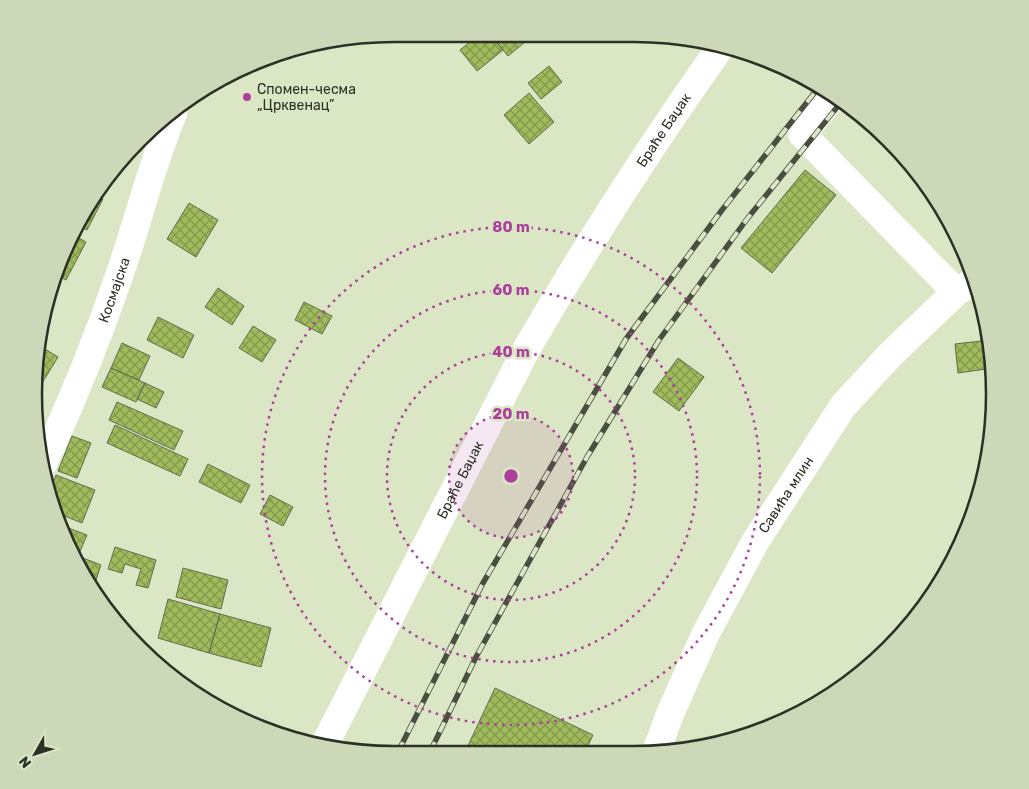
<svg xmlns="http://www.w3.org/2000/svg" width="1029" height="789" font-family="Rubik,sans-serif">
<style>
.building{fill:url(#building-cross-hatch);stroke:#636d50}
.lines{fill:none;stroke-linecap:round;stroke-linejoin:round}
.minor{stroke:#fff;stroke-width:28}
.major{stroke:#fff;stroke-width:28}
.rail-casing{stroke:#4a4f40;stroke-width:5.5}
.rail{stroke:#dbe6c5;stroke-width:4;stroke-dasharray:11;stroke-linecap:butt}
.ring{fill:none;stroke:#ac3f9e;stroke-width:2.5;stroke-dasharray:2.5 5}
.poi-dot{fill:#ac3f9e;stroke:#dbe6c5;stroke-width:2}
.labels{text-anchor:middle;stroke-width:5;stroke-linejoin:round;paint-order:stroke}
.poi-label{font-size:14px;fill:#2d3125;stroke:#dbe6c5;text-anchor:start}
.street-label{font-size:14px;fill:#2d3125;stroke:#dbe6c5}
.rim{fill:none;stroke:#2d3125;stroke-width:2.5}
.centre{fill:#ac3f9e;stroke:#dbe6c5;stroke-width:2.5}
.ring-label{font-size:15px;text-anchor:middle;font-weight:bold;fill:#ac3f9e;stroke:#dbe6c5;stroke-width:5;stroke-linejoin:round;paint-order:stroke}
</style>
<defs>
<pattern id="building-cross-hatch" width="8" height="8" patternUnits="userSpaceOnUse" patternTransform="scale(1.25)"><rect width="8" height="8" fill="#9fbb5c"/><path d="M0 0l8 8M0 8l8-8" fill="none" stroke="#82994c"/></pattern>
</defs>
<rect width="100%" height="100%" fill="#dbe6c5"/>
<path class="building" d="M480,34H490L503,50L477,71L460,50Z
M490,34H527L530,38L508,56Z
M549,66L562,82L541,99L528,83Z
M529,93L554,122L529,144L504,115Z
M805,170L836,195L772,273L741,248Z
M96,196L103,199L87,230L77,225L82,214Z
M189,203L218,220L196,257L167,239Z
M73,235L86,242L66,280L57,275Z
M218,288L244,306L232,325L205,307Z
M304,302L332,316L322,334L295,320Z
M158,317L194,335L183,358L147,340Z
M988,322L993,368L958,373L955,344L981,341L979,323Z
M253,326L276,340L262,362L239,348Z
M122,343L150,356L139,380L111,368Z
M40,346L58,357L36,393L34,392Z
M678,358L704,377L679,411L653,392Z
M111,368L145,383L136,402L102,387Z
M145,383L164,392L156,408L137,399Z
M117,402L183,431L174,450L109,420Z
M115,425L188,459L180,476L107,443Z
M72,436L91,443L77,478L58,471Z
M208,464L250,485L241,503L199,482Z
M56,475L95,490L82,523L57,513L49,494Z
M270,495L293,507L283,526L260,514Z
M63,526L87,535L78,556L101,565L96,580L86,576Z
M115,547L156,560L148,588L136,585L141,569L125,564L122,573L108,569Z
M183,568L228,580L221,609L176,597Z
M168,599L220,614L209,653L158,638Z
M220,614L271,628L261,667L209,653Z
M495,688L593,735L585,752H465Z"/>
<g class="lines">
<g class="minor">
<path d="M834,96L802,134L956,292"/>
<path id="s1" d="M43,464C72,402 98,338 120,273C139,220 151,165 173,114"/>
<path id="s2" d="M656,752L670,714L705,635L755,542L843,406L890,355L956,292L975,281"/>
</g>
<path class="major" id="s3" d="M324,746L527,348C587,245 653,142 722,45"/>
<g class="rail-casing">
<path id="rail" d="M398,752L483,583L626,339L722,210L819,87
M430,752L476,657L587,457L659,340L747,219L842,101"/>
</g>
<use href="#rail" class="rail"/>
</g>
<circle cx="511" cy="476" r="62" fill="#ac3f9e" fill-opacity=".12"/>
<g class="ring">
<circle cx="511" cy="476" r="62"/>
<circle cx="511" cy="476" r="124"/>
<circle cx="511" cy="476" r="186"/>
<circle cx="511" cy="476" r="249"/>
</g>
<circle class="poi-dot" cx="247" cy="97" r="5"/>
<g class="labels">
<g class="poi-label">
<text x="257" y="94">Спомен-чесма<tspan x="257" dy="16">„Црквенац”</tspan></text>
</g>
<g class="street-label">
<text dy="5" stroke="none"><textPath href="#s3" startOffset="704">Браће Баџак</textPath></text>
<text dy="5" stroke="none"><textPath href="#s1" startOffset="188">Космајска</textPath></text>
<text dy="5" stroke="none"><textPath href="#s3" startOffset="299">Браће Баџак</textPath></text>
<text dy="5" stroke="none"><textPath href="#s2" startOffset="289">Савића млин</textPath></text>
</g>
</g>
<path d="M0 0H1029V789H0ZM394 42H634A352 352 0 0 1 986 394V394A352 352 0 0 1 634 746H394A352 352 0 0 1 42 394V394A352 352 0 0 1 394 42Z" fill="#cdd8b8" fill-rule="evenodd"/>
<path class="rim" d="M394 42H634A352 352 0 0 1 986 394V394A352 352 0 0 1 634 746H394A352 352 0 0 1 42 394V394A352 352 0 0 1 394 42Z"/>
<circle cx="511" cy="476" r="8" class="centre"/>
<g class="ring-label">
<text x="511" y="232">80 m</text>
<text x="511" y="295">60 m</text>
<text x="511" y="357">40 m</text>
<text x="511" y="419">20 m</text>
</g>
<g transform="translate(35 754) rotate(231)" stroke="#dbe6c5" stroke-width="4" paint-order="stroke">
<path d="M0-4L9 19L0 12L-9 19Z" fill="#2d3125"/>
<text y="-8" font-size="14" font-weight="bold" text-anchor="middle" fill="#2d3125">N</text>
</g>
</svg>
